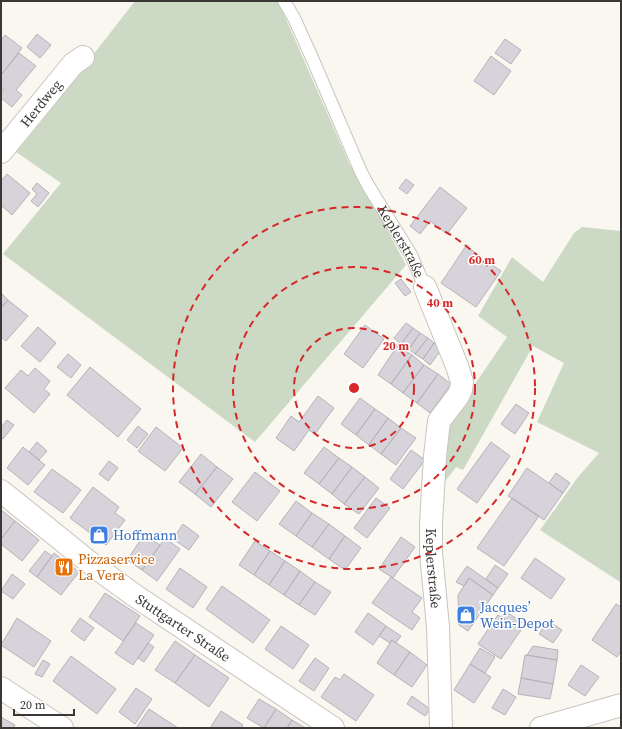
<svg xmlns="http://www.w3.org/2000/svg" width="622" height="729" font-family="'Source Serif 4',serif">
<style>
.green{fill:#ccdac5}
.building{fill:#d7d3da;stroke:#b6b2b9}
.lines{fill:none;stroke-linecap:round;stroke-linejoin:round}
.lane-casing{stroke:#c8c5be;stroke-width:14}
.street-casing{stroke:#c8c5be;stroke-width:24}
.secondary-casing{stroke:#c8c5be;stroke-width:24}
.lane{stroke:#fff;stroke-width:12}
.street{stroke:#fff;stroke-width:22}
.secondary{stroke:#fff;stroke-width:22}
.ring{fill:none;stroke:#d62828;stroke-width:2;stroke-dasharray:7 5}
.labels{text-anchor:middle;stroke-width:3;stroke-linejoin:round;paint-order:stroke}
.street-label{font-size:14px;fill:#393835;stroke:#fff}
.shop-label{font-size:14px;fill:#366cbe;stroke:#fff;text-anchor:start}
.food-label{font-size:14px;fill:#c56008;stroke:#fff;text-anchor:start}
.centre{fill:#d62828;stroke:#fff;stroke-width:2}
.ring-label{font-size:12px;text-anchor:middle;font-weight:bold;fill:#d62828;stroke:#fff;stroke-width:3;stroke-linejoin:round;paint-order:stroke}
</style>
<rect width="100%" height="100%" fill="#f9f7ef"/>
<path class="green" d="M135,1H278L349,163L363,190L379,215L406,265L255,442L3,254L61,183L16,152L37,127Z
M582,227L621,231V580L620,582L540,530L578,477L599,453L537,422L564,363L533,346L463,470L456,467L444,483L450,421L507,337L478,316L512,257L543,282L574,233Z"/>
<path class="building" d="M37,34L51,45L40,58L27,47Z
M5,35L22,48L1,75V40Z
M505,39L521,50L511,64L495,53Z
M19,53L36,66L16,90L22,95L12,107L1,98V94L4,90L1,88V75Z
M491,56L511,71L494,95L474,81Z
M7,174L30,193L12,215L1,205V181Z
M406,179L414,185L407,194L399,188Z
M37,183L49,193L38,207L31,201L37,194L32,189Z
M440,187L467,208L447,234L430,221L420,234L410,226Z
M466,246L501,271L476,307L441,283Z
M401,279L411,292L405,296L395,283Z
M1,293L8,300L1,308Z
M8,300L28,316L6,341L1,337V308Z
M406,323L413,328L401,344L394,338Z
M365,325L384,339L363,368L344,354Z
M38,327L56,343L40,362L21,346Z
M413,328L420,333L409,349L401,344Z
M420,333L428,338L415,354L409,349Z
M428,338L434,343L423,359L415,354Z
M434,343L441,350L430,365L423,359Z
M397,346L412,355L391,384L378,375Z
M68,354L81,365L71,378L57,367Z
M412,355L424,365L403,393L391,384Z
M424,365L438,374L417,403L403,393Z
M90,367L141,409L118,437L67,395Z
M35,368L50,381L44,389L50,394L34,413L5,388L21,370L28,376Z
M438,374L451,384L430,413L417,403Z
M318,396L334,408L315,434L309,430L294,451L276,438L291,416L299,422Z
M360,398L375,409L356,435L341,424Z
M516,404L529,413L515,434L501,424Z
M375,409L388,418L369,445L356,435Z
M388,418L401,428L381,454L369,445Z
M7,420L14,425L3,439L1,437V428Z
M138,426L148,434L137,448L127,440Z
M156,427L183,448L165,471L138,451Z
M401,428L416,438L396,465L381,454Z
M37,442L47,451L39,460L29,452Z
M491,442L510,456L477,503L457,489Z
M23,447L45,465L28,485L7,468Z
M324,447L339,458L319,484L304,473Z
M411,450L425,460L403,489L390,479Z
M201,454L217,467L195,494L179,482Z
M339,458L352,467L332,494L319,484Z
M109,461L118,468L108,481L99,474Z
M217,467L233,479L211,507L195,494Z
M352,467L365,477L344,504L332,494Z
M527,468L563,493L544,520L508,496Z
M52,469L81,490L63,513L34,492Z
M255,472L280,491L257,521L232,502Z
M556,473L570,483L563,493L549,483Z
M365,477L379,488L359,514L344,504Z
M93,487L119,507L115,513L125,520L106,545L70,518Z
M376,498L390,508L367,538L354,528Z
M512,498L539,516L504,566L477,548Z
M296,501L312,513L296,536L279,524Z
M1,510L15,521L1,539Z
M312,513L329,524L312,547L296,536Z
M15,521L39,540L22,561L1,544V539Z
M183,524L199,536L189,550L173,539Z
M329,524L345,536L329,559L312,547Z
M144,535L160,545L142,570L127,560Z
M345,536L361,548L345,570L329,559Z
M401,537L415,547L393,578L379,569Z
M165,538L180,549L157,581L142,570Z
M255,541L270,551L254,575L239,565Z
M45,551L52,556L37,577L29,571Z
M270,551L285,561L269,585L254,575Z
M54,553L79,572L61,595L37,577Z
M535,558L565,579L551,599L521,578Z
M285,561L300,571L284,595L269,585Z
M495,565L508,574L498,588L486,579Z
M467,566L498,588L493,595L469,578L464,586L456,582Z
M180,568L207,587L193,608L166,589Z
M300,571L315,582L299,605L284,595Z
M12,574L25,584L13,599L1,591Z
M391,577L422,598L412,612L420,618L412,630L372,603Z
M469,578L493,595L468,631L459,625L458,595Z
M315,582L331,592L315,615L299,605Z
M222,586L270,620L253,643L206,609Z
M105,593L140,616L123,641L89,617Z
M616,604L621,607V651L617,657L592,640Z
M505,611L522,622L518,628L501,617Z
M368,613L386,626L373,645L355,632Z
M498,615L521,630L501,659L478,644Z
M17,618L51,641L34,667L1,645Z
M80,618L94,628L84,641L71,631Z
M548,621L562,630L553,643L539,634Z
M136,623L154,635L133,665L115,653Z
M281,626L309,645L293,669L265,649Z
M386,626L401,636L396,643L392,640L390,643L379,636Z
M392,640L410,652L394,675L377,663Z
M175,641L195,655L175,683L155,670Z
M148,643L154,647L144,662L138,658Z
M533,646L558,650L557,660L527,655Z
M480,648L495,657L485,673L470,664Z
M410,652L427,665L412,687L394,675Z
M195,655L229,678L209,707L175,683Z
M525,655L557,660L553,684L521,678Z
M71,656L116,689L97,714L53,681Z
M315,658L329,668L314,691L299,681Z
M43,660L50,664L42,677L35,674Z
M470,664L491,677L474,703L454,690Z
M581,665L599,677L585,696L568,685Z
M344,674L374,695L356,721L321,697L335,677L340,680Z
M521,678L553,684L550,699L518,694Z
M136,688L152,699L135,724L119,712Z
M503,689L516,697L505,715L492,708Z
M412,696L430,709L425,716L407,704Z
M259,699L276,709L264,728L247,718Z
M149,709L178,728H136Z
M276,709L292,720L287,728H264Z
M221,711L243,725L241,728H210Z
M1,717L15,725L13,728H1Z
M292,720L305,728H287Z"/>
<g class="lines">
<g class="lane-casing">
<g id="lane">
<path id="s1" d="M284,1L294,18L313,60L361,172L369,187L411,255L425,287"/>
</g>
</g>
<g class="street-casing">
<g id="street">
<path id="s2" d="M1,152L73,64L83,57"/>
<path id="s3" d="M425,287L457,366L462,382L461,390L458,396L439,421L435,456L431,523V553L438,627L441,728"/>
<path d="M1,688L62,728"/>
<path d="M541,728L621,705"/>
</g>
</g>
<g class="secondary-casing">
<g id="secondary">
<path id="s4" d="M1,491L94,566L134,595L333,728"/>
</g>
</g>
<use href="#lane" class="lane"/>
<use href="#street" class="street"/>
<use href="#secondary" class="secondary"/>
</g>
<g class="ring">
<circle cx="354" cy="388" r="60"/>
<circle cx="354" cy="388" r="121"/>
<circle cx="354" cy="388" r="181"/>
</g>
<defs>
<g id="shop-square" transform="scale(1)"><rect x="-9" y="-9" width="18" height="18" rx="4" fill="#3f7fe0" stroke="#fff"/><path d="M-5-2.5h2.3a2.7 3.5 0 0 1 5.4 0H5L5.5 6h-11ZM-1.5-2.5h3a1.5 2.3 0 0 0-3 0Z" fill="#fff"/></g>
<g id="restaurant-square" transform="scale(1)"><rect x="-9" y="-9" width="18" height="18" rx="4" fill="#e8710a" stroke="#fff"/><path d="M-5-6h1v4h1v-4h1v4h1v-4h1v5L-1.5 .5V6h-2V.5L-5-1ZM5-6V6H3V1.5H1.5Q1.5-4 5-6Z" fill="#fff"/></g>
</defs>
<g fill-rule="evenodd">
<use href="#shop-square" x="99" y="535"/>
<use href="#restaurant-square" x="64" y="567"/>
<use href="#shop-square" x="466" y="615"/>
</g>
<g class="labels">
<g class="street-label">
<text dy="5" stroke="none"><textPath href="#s2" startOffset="63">Herdweg</textPath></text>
<text dy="5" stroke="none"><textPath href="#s1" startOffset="268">Keplerstraße</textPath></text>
<text dy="5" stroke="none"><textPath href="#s3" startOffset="296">Keplerstraße</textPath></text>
<text dy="5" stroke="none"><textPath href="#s4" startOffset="228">Stuttgarter Straße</textPath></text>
</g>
<g class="shop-label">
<text x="113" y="540">Hoffmann</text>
<text x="480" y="612">Jacques’<tspan x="480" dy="16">Wein-Depot</tspan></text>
</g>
<g class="food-label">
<text x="78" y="564">Pizzaservice<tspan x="78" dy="16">La Vera</tspan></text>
</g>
</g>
<circle cx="354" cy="388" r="6" class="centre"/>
<g class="ring-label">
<text x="482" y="264">60 m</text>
<text x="440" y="307">40 m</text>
<text x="396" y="350">20 m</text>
</g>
<rect width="622" height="729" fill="none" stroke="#393835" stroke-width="4"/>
<path d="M14 709v6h60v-6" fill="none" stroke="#393835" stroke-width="2"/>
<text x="20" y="709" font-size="12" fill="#393835" stroke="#ffffff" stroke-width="3" paint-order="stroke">20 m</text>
</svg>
